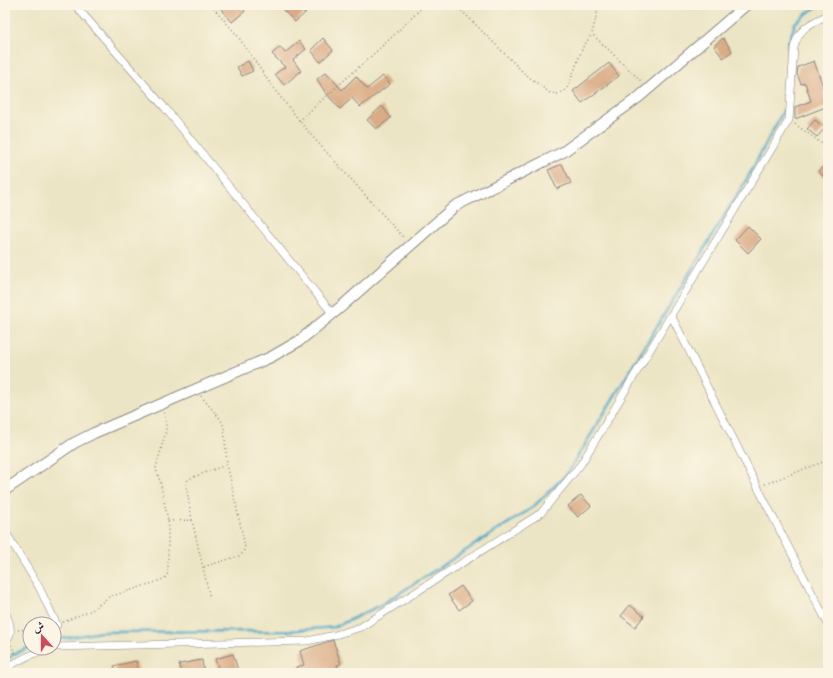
<svg xmlns="http://www.w3.org/2000/svg" width="833" height="678" font-family="Vollkorn,Amiri,serif">
<style>
.lines{fill:none;stroke-linecap:round;stroke-linejoin:round}
.stream{stroke:#48a7c7;stroke-width:2.5}
.building{fill:#daab84}
.street-casing{stroke:#878480;stroke-width:8}
.secondary-casing{stroke:#878480;stroke-width:12}
.path{stroke:#878480;stroke-width:1.5;stroke-dasharray:1 3;stroke-linecap:butt}
.street{stroke:#fff;stroke-width:7}
.secondary{stroke:#fff;stroke-width:10}
</style>
<rect width="100%" height="100%" fill="#fcf5e5"/>
<filter id="ink" filterUnits="userSpaceOnUse"><feTurbulence type="fractalNoise" baseFrequency=".025" numOctaves="2"/><feDisplacementMap in="SourceGraphic" scale="8" xChannelSelector="R" yChannelSelector="G"/><feConvolveMatrix kernelMatrix="1 2 1 2 8 2 1 2 1" color-interpolation-filters="sRGB"/></filter>
<filter id="wash" filterUnits="userSpaceOnUse"><feTurbulence type="fractalNoise" baseFrequency=".012" numOctaves="4" result="noise"/><feDisplacementMap in="SourceGraphic" scale="16" xChannelSelector="R" yChannelSelector="G"/><feGaussianBlur stdDeviation="0.9" result="paint"/><feColorMatrix in="noise" values="0 0 0 0 0 0 0 0 0 0 0 0 0 0 0 0 0 1.4 0 .05"/><feComposite in="paint" operator="in"/></filter>
<g filter="url(#wash)">
<rect width="100%" height="100%" fill="#ece5c5"/>
<g class="lines">
<path class="stream" d="M790,62L788,45L795,23L810,11L822,5
M54,640L101,632L287,631L335,627L381,605L532,508L567,474L748,177L787,104
M5,661L14,654L30,647"/>
</g>
<g id="blocks">
<path class="building" d="M218,5H239L245,11L232,22Z
M289,5H299L306,12L295,22L283,10Z
M323,38L333,50L320,62L311,50Z
M723,38L732,51L723,58L714,46Z
M299,41L306,49L293,60L301,71L284,85L275,74L285,67L272,54L280,47L285,53Z
M248,61L253,71L242,76L237,67Z
M814,61L825,92L823,93L828,106L795,119V107L811,101L805,83L801,84L797,74L798,67Z
M609,63L619,76L582,103L573,91Z
M326,72L342,90L356,76L367,89L383,76L390,84L360,107L352,98L340,109L325,92L317,79Z
M382,106L391,118L376,129L367,120Z
M815,120L825,128L817,137L807,129Z
M828,162V181L818,171Z
M562,164L571,183L557,189L548,170Z
M748,226L761,239L748,253L735,240Z
M581,495L591,506L578,517L568,506Z
M461,586L472,601L459,610L448,595Z
M630,605L644,616L635,627L621,616Z
M333,640L341,664L337,665L339,673H298L296,667L304,665L300,651Z
M233,654L239,673H220L215,659Z
M202,660L204,673H181L179,664Z
M136,661L139,673H116L114,666Z"/>
</g>
</g>
<g filter="url(#ink)">
<use href="#blocks" fill-opacity="0" stroke="#878480" stroke-width="1"/>
<g class="lines">
<g class="street-casing">
<path id="street" d="M75,5L165,108L333,314
M671,315L757,486L828,624
M5,531L39,587L57,625
M5,612C9,620 13,631 8,638L5,639
M54,647L307,641L335,635L361,627L541,513L581,464L789,120L794,48C798,28 811,23 828,15
M5,669C20,659 33,653 50,648"/>
</g>
<g class="secondary-casing">
<path id="secondary" d="M5,490L74,443L94,433L271,357L299,341L342,306L455,206L563,152L639,97L746,5"/>
</g>
<path class="path" d="M211,5L237,35L274,89L312,136L404,238
M456,5L524,73L550,93L557,94L564,91L568,87L583,47L592,34
M599,5L592,34L642,82
M299,121C341,82 385,46 424,5
M795,124L828,148
M201,396L221,420L224,427L227,464L245,546L243,553L239,556L203,567
M765,484L828,460
M192,520L186,486L187,481L191,478L226,465
M168,521L192,520L210,598
M63,622L92,610L109,597L156,582L165,578L168,573V521L161,485L156,468L166,431V423L164,412
M18,630L30,629
M11,645L16,655"/>
<use href="#street" class="street"/>
<use href="#secondary" class="secondary"/>
</g>
</g>
<rect width="833" height="678" fill="none" stroke="#fcf5e5" stroke-width="20"/>
<g transform="translate(42 636) rotate(339)"><circle r="19" fill="#fcf5e5" stroke="#a5a1a1"/>
<path d="M0-3L7 15L0 10L-7 15Z" fill="#d1495b"/>
<text y="-6" font-size="11" font-weight="bold" text-anchor="middle" fill="#22223b">ش</text>
</g>
</svg>
